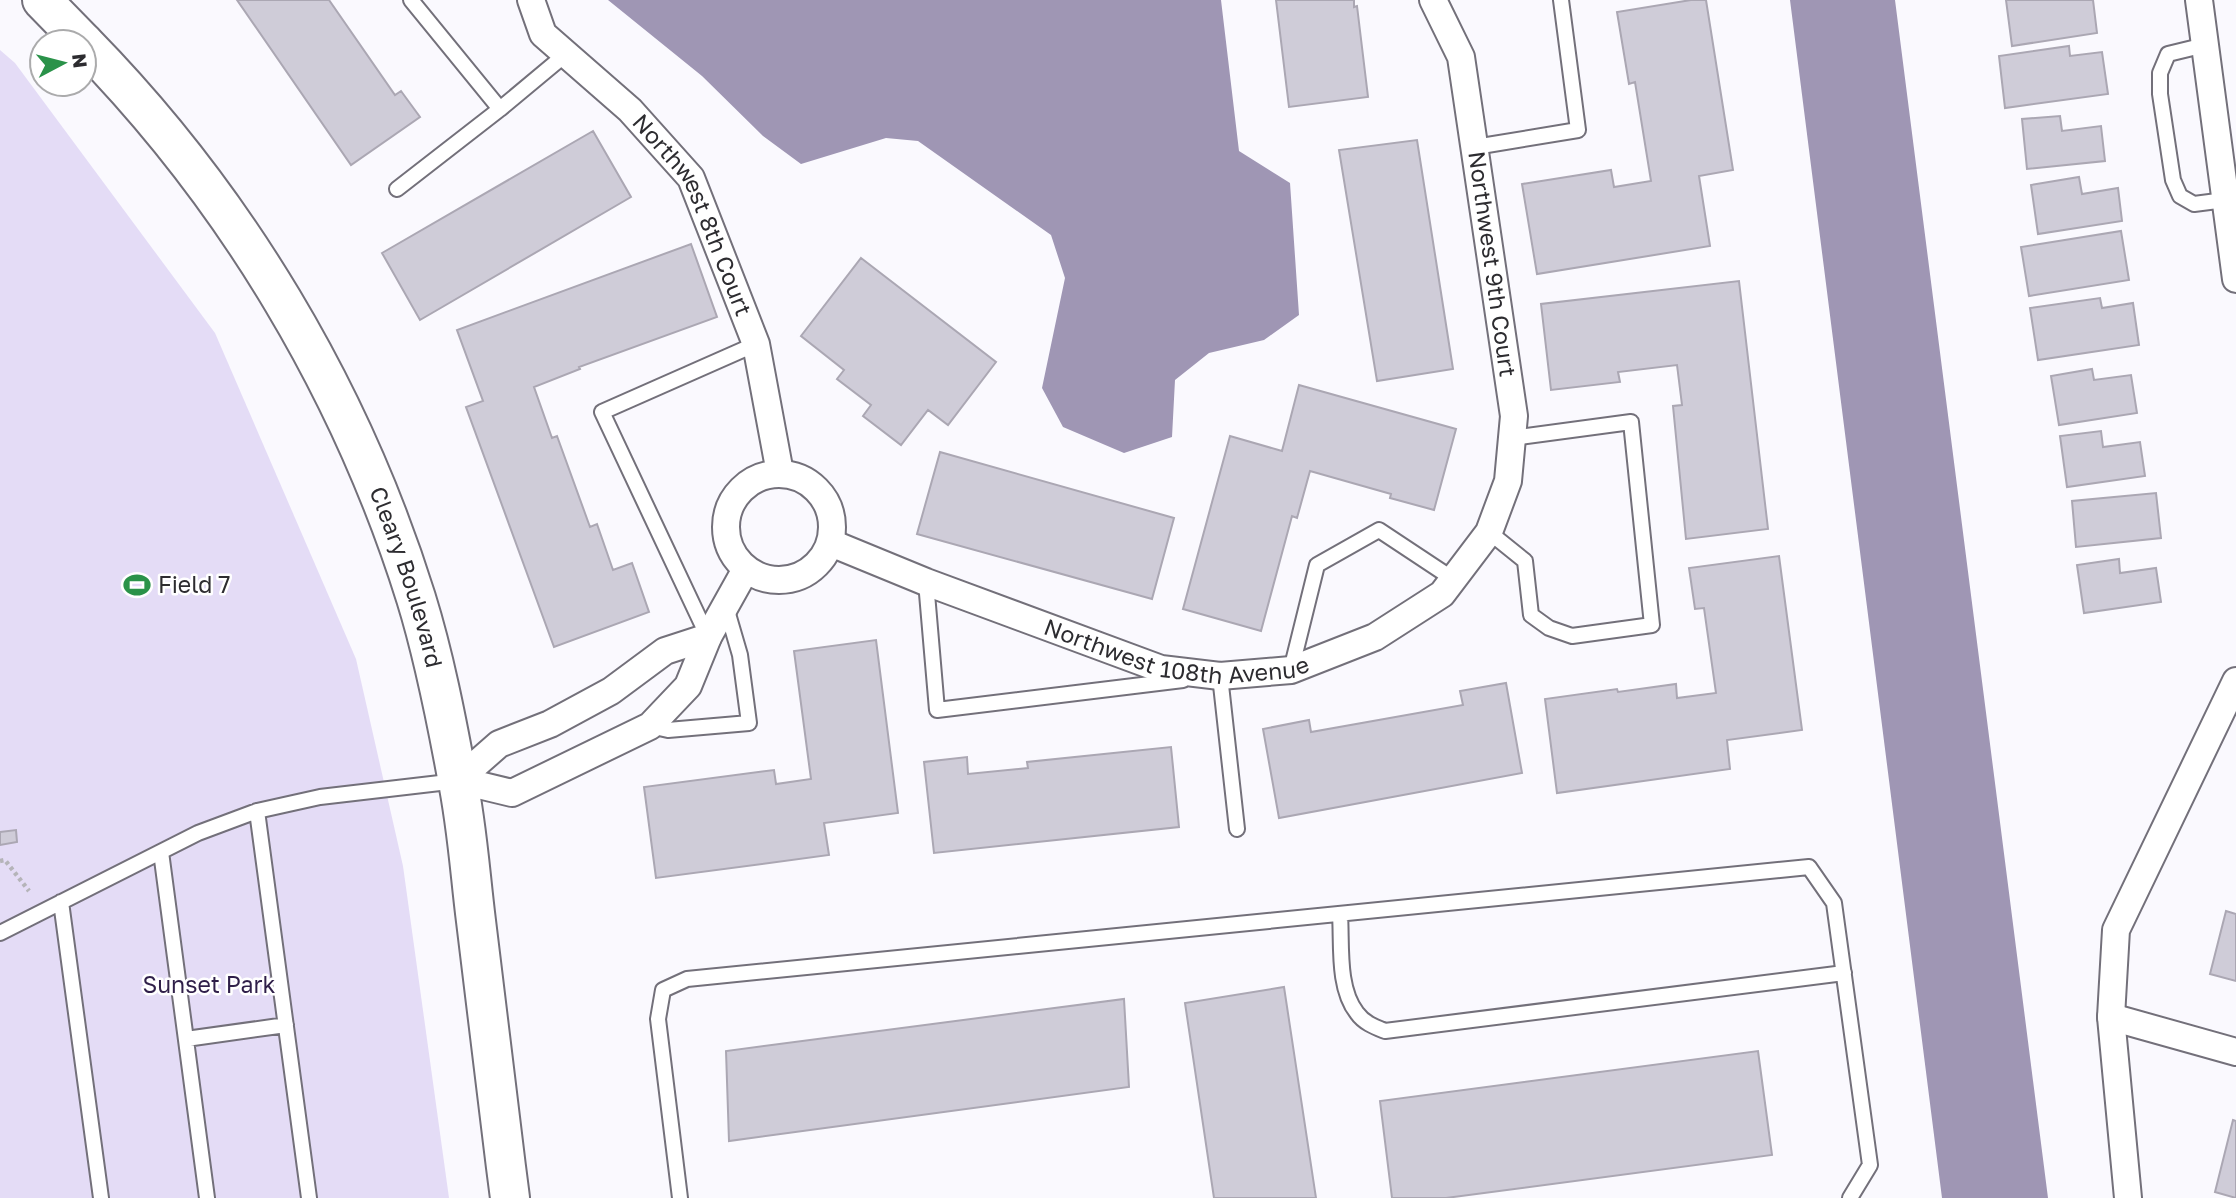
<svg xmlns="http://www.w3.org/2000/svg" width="2236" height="1198" font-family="'Golos Text',sans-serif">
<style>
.green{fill:#e4dcf6}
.water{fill:#9f96b4}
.building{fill:#cfccd8;stroke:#aba7b3;stroke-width:2}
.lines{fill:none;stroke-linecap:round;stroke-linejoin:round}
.lane-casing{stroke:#73707a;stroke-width:18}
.street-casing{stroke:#73707a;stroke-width:30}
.secondary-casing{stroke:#73707a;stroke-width:42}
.path{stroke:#b5b4b9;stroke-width:4.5;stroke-dasharray:3.5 3.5;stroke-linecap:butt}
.lane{stroke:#fff;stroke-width:14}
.street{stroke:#fff;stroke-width:26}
.secondary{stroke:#fff;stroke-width:38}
.labels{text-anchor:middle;stroke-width:5;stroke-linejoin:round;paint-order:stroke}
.street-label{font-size:23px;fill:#2d2c30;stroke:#fff}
.poi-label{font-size:23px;fill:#2d2c30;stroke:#fff;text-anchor:start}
.park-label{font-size:23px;fill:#2f1f49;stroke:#fff}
</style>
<rect width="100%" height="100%" fill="#faf9fe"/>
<path class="green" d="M0,50L15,63L215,333L356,659L403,866L449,1198H0Z"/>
<path class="water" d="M608,0H1221L1239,151L1290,183L1299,315L1264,340L1209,353L1175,380L1172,437L1124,453L1063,427L1042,388L1065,278L1051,235L918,141L886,138L801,164L763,136L702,76Z
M1790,0H1895L2048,1198H1942Z"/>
<path class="building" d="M237,0H329L395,95L401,91L420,117L351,165Z
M1276,0H1354V7L1357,6L1368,97L1289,107Z
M1691,0H1706L1733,170L1699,176L1710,246L1537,274L1522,184L1611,170L1614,187L1651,181L1635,82L1629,84L1617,12Z
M2006,0H2093L2097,33L2012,46Z
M2069,46L2070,56L2102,52L2108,94L2005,108L1999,56Z
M2060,116L2062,131L2101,126L2105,161L2027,169L2022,119Z
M593,131L631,197L420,320L382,253Z
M1417,140L1453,369L1377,381L1339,150Z
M2079,177L2082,194L2118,188L2122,221L2038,234L2031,185Z
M2121,231L2129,280L2029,296L2021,247Z
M691,244L717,317L579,367L580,369L534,387L552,438L557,436L590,527L597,524L613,570L632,563L649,612L554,647L466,407L483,401L457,330Z
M861,258L996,362L948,425L928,410L901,445L863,416L871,405L837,379L844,370L801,336Z
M1739,281L1768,529L1686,539L1673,406L1682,405L1677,365L1618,372L1620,382L1551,390L1541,304Z
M2100,298L2102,308L2133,303L2139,345L2038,360L2030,308Z
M2092,369L2094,380L2131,375L2137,413L2059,425L2051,376Z
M1299,385L1456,429L1434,510L1390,498L1391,494L1310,471L1297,518L1292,516L1261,631L1183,609L1230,436L1282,451Z
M2101,431L2103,447L2140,442L2145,476L2067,487L2060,436Z
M940,452L1174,518L1152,599L917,534Z
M2156,493L2161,538L2076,547L2072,501Z
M1779,556L1802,730L1727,740L1730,769L1557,793L1545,699L1617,689L1618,692L1676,684L1677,698L1716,693L1704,608L1695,609L1689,568Z
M2119,559L2120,573L2156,568L2161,602L2084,613L2077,565Z
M876,640L898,813L824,823L829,855L656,878L644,787L774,770L776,784L811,779L794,651Z
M1506,683L1522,773L1279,818L1263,729L1309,720L1311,732L1463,705L1460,691Z
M1171,747L1179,827L934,853L924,762L967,757L968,774L1028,768L1027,762Z
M16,830L17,842L0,845V832Z
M2226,911L2236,914V981L2210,974Z
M1284,987L1316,1198H1214L1185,1003Z
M1124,999L1129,1087L729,1141L726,1051Z
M1758,1051L1772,1155L1446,1198H1392L1380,1101Z
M2233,1120L2236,1121V1198L2215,1192Z"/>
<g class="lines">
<g class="lane-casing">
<path id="lane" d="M411,0L500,109L566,54
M2205,45L2168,54L2160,73V94L2173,180L2180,196L2194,204L2225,200
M1475,147L1578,130L1561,0
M397,189L500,109
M1489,532L1525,561L1531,615L1549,628L1572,636L1652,625L1631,422L1512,438
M926,582L937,710L1183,680
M708,637L602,412L756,344
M1291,670L1317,565L1379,530L1453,579
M1214,677L1220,676L1237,829
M650,726L668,730L749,723L740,655L726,607
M257,811L309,1198
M161,852L207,1198
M61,902L101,1198
M1340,914C1342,944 1337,988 1357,1013C1364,1023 1375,1027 1385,1031L1844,973
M0,933L198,833L257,811L320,797L457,781
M186,1039L286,1025
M680,1198L658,1019L663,990L687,979L1809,867L1834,903L1870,1165L1850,1198"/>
</g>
<g class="street-casing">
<g id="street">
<path id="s1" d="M531,0L543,34L630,110L691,178L756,344L780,473"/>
<path d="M2199,0L2236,279"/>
<circle cx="779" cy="527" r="53"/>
<path id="s2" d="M831,543L926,582L1161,669L1220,676L1291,670L1375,637L1442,594L1489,532L1508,481L1514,416L1461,57L1433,0"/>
<path d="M458,780L512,793L650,726L688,686L708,637L746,569"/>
<path d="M458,780L499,744L550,724L611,691L665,651L708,637"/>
<path d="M2111,1017L2236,1052"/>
<path d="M2128,1198L2111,1017L2116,930L2236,681"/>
</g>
</g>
<g class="secondary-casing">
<g id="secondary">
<path d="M42,0L83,42"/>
<path id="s3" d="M84,43C236,198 351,390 416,598C434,656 446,717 457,777C467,824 470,873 476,921C487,1014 498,1106 510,1198"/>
</g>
</g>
<path class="path" d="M0,861L5,860L29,891"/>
<use href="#lane" class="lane"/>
<use href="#street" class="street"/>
<use href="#secondary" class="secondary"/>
</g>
<defs>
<g id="stadium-bare" transform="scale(2.1)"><path d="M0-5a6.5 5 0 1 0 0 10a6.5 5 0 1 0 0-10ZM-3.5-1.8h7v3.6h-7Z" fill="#2a9249" stroke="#fff" stroke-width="2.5" paint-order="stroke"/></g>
</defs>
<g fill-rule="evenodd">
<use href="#stadium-bare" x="137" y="585"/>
</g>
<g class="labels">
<g class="street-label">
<text dy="8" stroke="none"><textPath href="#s1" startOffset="276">Northwest 8th Court</textPath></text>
<text transform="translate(1492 264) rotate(82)" y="8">Northwest 9th Court</text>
<text dy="8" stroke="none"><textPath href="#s3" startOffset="630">Cleary Boulevard</textPath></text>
<text dy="8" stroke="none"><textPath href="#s2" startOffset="366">Northwest 108th Avenue</textPath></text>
</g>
<g class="poi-label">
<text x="158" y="593">Field 7</text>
</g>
<g class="park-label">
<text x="209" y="993">Sunset Park</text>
</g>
</g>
<g transform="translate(63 63) rotate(83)"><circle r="33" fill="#ffffff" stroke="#ababac" stroke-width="2"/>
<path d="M0-5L12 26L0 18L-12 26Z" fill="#2a9249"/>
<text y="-10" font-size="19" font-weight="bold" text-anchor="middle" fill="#2d2c30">N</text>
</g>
</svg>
